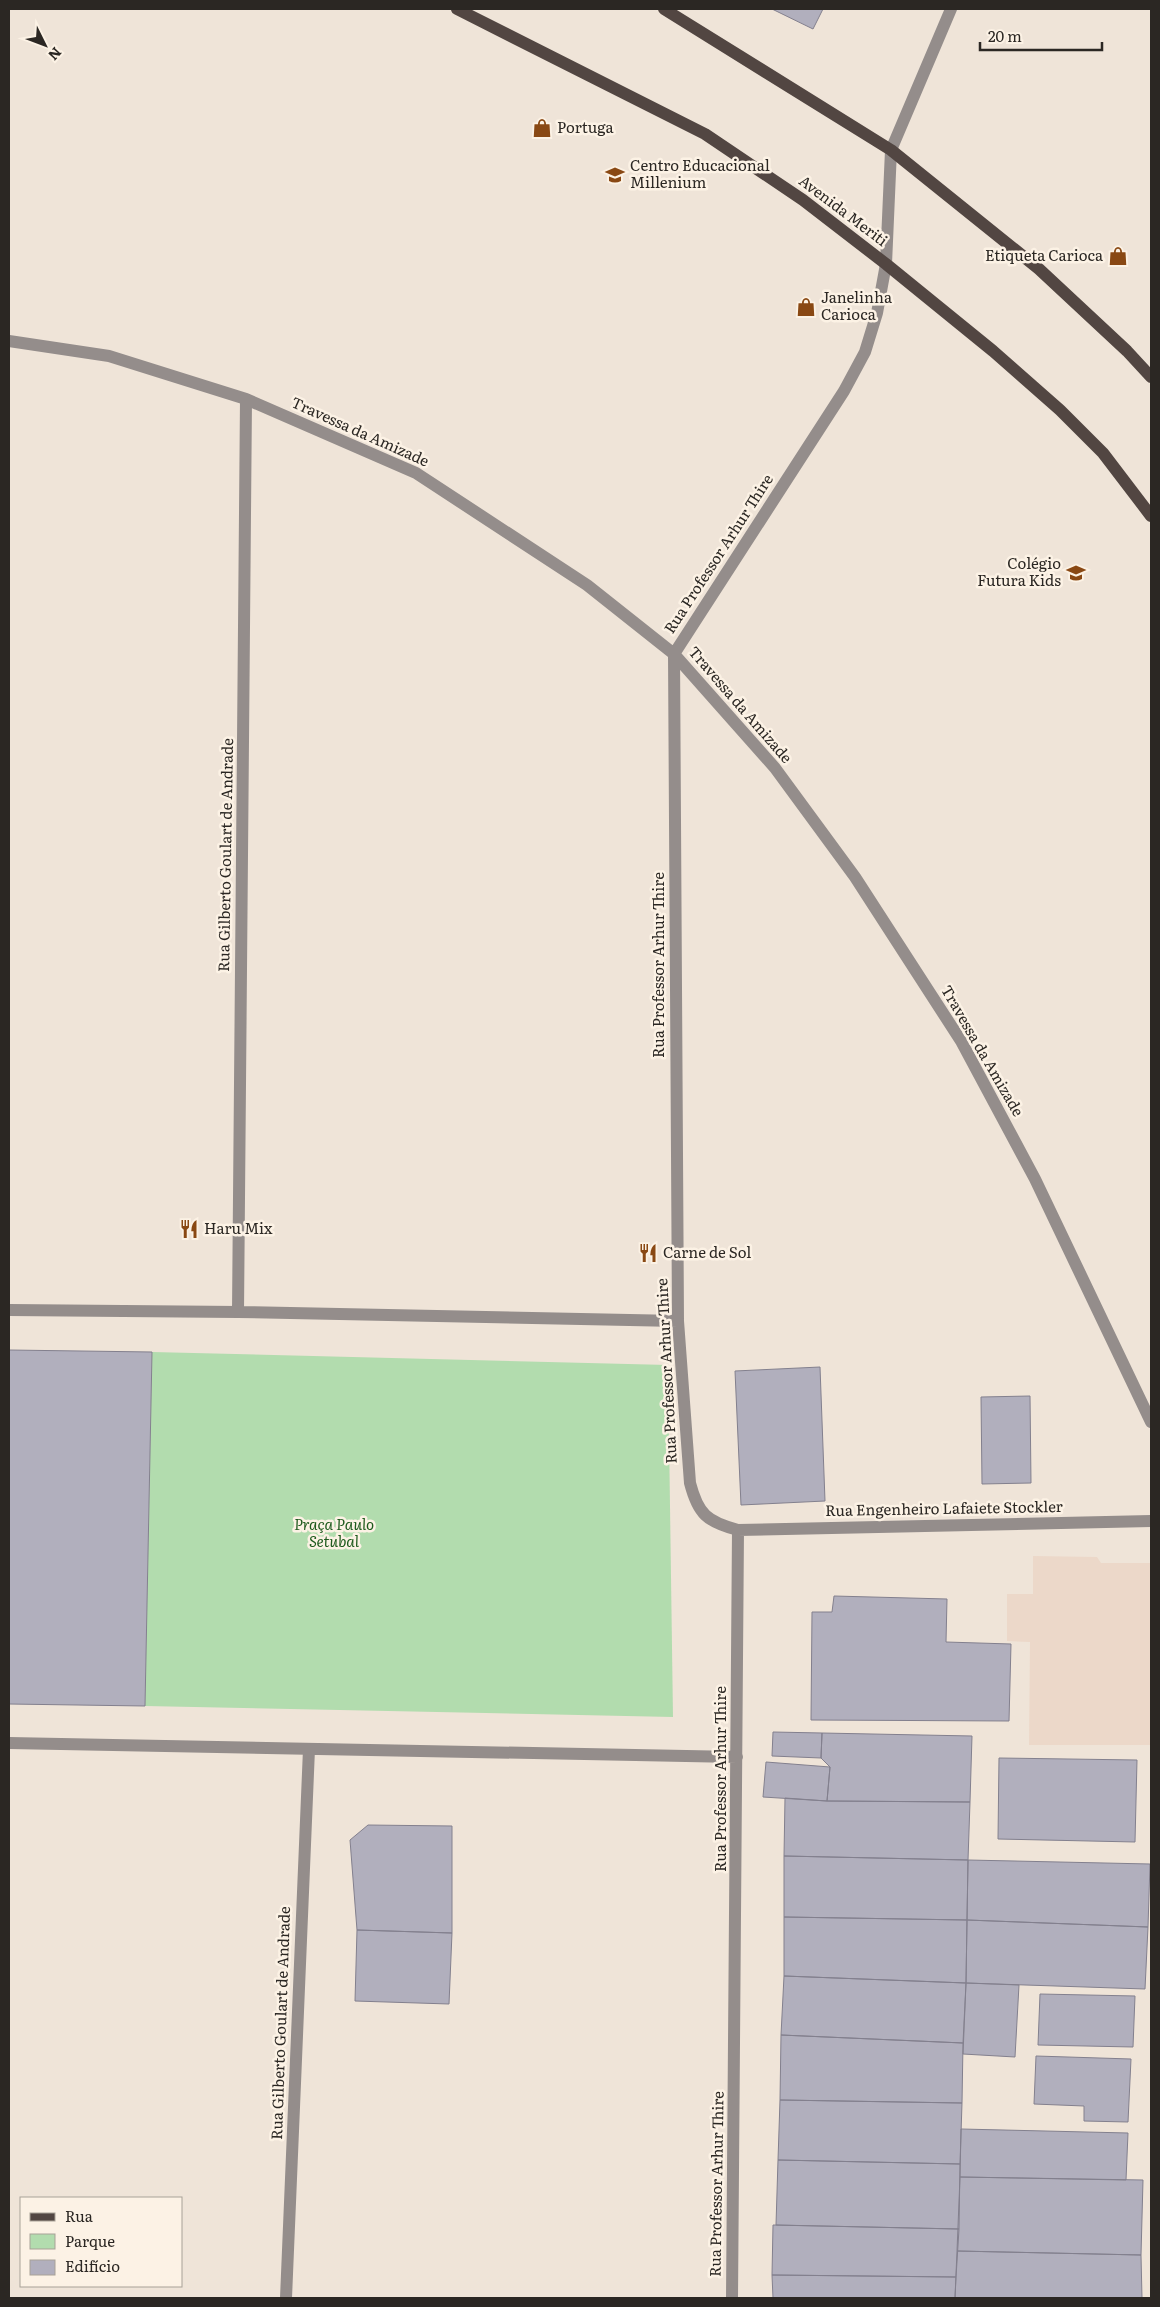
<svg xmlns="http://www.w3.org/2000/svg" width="1160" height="2307" font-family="Literata,serif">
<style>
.education{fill:#ecd8c9}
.green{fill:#b2dcae}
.building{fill:#b1afbd;stroke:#83808e}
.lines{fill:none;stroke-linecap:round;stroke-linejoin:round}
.minor{stroke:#948d8b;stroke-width:12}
.primary{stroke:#524642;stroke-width:12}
.labels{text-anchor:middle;stroke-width:5;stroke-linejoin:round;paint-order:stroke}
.poi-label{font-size:15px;fill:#2b2723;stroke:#fcf2e5;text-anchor:start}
.street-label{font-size:15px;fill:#2b2723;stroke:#fcf2e5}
.park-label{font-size:15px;font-style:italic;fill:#1d5a1c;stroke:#fcf2e5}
</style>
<rect width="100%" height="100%" fill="#efe4d8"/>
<path class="education" d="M1033,1556L1097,1557L1101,1563H1151V1745H1029L1030,1642L1007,1641V1594H1033Z"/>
<path class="green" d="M152,1352L668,1365L673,1717L145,1706Z"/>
<path class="building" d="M772,9H823L813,29Z
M9,1350L152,1352L145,1706L9,1704Z
M820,1367L825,1501L741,1505L735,1371Z
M1030,1396L1031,1483L982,1484L981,1397Z
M834,1596L947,1599L946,1642L1011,1644L1009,1721L811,1720L812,1612H832Z
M773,1732L822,1733L821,1758L772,1756Z
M822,1733L972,1736L970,1802L827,1801L830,1767L821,1758Z
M999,1758L1137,1760L1135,1842L998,1839Z
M766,1762L830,1767L827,1801L763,1797Z
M785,1798L827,1801L970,1802L968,1860L784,1856Z
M368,1825L452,1826V1933L357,1930L350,1840Z
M784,1856L968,1860L967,1920L784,1917Z
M968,1860L1150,1864L1148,1927L967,1920Z
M784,1917L967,1920L966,1983L784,1976Z
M967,1920L1148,1927L1145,1989L966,1983Z
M357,1930L452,1933L449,2004L355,2001Z
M784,1976L966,1983L963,2043L781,2035Z
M966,1983L1019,1985L1015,2057L963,2054Z
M1040,1994L1135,1996L1133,2047L1038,2045Z
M781,2035L963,2043L962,2103L780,2100Z
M1036,2056L1131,2059L1128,2122L1084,2121V2106L1034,2104Z
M780,2100L962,2103L960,2164L778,2160Z
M961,2129L1128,2133L1126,2180L960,2177Z
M778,2160L960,2164L959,2229L776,2225Z
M960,2177L1143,2180L1141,2255L957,2251Z
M773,2225L959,2229L956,2277L772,2275Z
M957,2251L1141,2255L1142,2298H955Z
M772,2275L956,2277L955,2298H773Z"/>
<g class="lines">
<path class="minor" d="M9,341L109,356L246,399L416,473L587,585L674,654L775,768L855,877L961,1041L1035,1179L1151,1422
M9,1310L238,1312L678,1321
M238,1312L246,399
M738,1530L1151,1521
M9,1743L737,1757
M286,2298L309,1749
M732,2298L738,1530C707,1522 698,1514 690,1483L678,1321L674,654L844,391L865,352L877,313L886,264L891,150L951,9"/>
<path class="primary" d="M457,9L705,134L803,200L886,264L993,351L1060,410L1103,453L1151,516
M664,9L891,150L1039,269L1127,351L1151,377"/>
</g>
<defs>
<g id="shop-bare" transform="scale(1.5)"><path d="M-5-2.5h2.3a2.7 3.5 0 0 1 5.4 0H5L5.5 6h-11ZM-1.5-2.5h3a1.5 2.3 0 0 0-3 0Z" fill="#894813" stroke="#fcf2e5" stroke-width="2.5" paint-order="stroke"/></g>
<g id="school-bare" transform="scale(1.5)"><path d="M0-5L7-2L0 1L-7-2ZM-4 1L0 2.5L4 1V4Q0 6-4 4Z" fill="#894813" stroke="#fcf2e5" stroke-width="2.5" paint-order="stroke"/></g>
<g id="restaurant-bare" transform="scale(1.5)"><path d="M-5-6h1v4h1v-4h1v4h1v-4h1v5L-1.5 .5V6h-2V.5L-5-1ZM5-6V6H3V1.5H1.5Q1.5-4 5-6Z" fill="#894813" stroke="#fcf2e5" stroke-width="2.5" paint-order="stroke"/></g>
</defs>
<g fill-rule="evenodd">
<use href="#shop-bare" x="542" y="128"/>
<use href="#school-bare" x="615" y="175"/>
<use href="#shop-bare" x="1118" y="256"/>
<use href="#shop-bare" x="806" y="307"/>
<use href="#school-bare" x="1076" y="573"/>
<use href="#restaurant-bare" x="189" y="1229"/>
<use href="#restaurant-bare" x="648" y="1253"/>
</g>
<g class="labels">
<g class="poi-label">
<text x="557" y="133">Portuga</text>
<text x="630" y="171">Centro Educacional<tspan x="630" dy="17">Millenium</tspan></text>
<text x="1103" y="261" text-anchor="end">Etiqueta Carioca</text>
<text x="821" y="303">Janelinha<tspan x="821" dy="17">Carioca</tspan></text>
<text x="1061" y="569" text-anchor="end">Colégio<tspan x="1061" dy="17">Futura Kids</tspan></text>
<text x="204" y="1234">Haru Mix</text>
<text x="663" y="1258">Carne de Sol</text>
</g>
<g class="street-label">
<text transform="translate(843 211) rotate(37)" y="5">Avenida Meriti</text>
<text transform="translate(360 432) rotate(24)" y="5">Travessa da Amizade</text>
<text transform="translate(719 554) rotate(-57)" y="5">Rua Professor Arhur Thire</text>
<text transform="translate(740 705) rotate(49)" y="5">Travessa da Amizade</text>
<text transform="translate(226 855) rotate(-89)" y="5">Rua Gilberto Goulart de Andrade</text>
<text transform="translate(659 965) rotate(-90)" y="5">Rua Professor Arhur Thire</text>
<text transform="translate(982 1051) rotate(60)" y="5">Travessa da Amizade</text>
<text transform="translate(667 1371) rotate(-93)" y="5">Rua Professor Arhur Thire</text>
<text transform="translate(944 1509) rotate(-1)" y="5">Rua Engenheiro Lafaiete Stockler</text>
<text transform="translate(721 1779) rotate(-90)" y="5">Rua Professor Arhur Thire</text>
<text transform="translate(281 2023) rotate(-88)" y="5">Rua Gilberto Goulart de Andrade</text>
<text transform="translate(717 2184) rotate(-89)" y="5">Rua Professor Arhur Thire</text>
</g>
<g class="park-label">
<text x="334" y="1530">Praça Paulo<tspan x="334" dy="17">Setubal</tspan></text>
</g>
</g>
<rect width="1160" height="2307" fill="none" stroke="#2b2723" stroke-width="20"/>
<rect x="20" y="2197" width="162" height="90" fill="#fcf2e5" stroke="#a8a197"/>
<rect x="30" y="2213" width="25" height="8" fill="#524642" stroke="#a8a197"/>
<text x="65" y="2222" font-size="15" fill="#2b2723">Rua</text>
<rect x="30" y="2234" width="25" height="15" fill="#b2dcae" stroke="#a8a197"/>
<text x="65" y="2247" font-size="15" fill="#2b2723">Parque</text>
<rect x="30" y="2260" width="25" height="15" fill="#b1afbd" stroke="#a8a197"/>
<text x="65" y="2272" font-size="15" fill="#2b2723">Edifício</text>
<g transform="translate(45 45) rotate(132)" stroke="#fcf2e5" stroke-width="4" paint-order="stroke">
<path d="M0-4L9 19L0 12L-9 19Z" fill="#2b2723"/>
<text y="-8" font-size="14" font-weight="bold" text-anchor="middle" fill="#2b2723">N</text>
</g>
<path d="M980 42v8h122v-8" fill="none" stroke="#2b2723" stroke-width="2.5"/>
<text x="988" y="42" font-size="15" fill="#2b2723" stroke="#fcf2e5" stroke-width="4" paint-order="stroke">20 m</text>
</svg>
